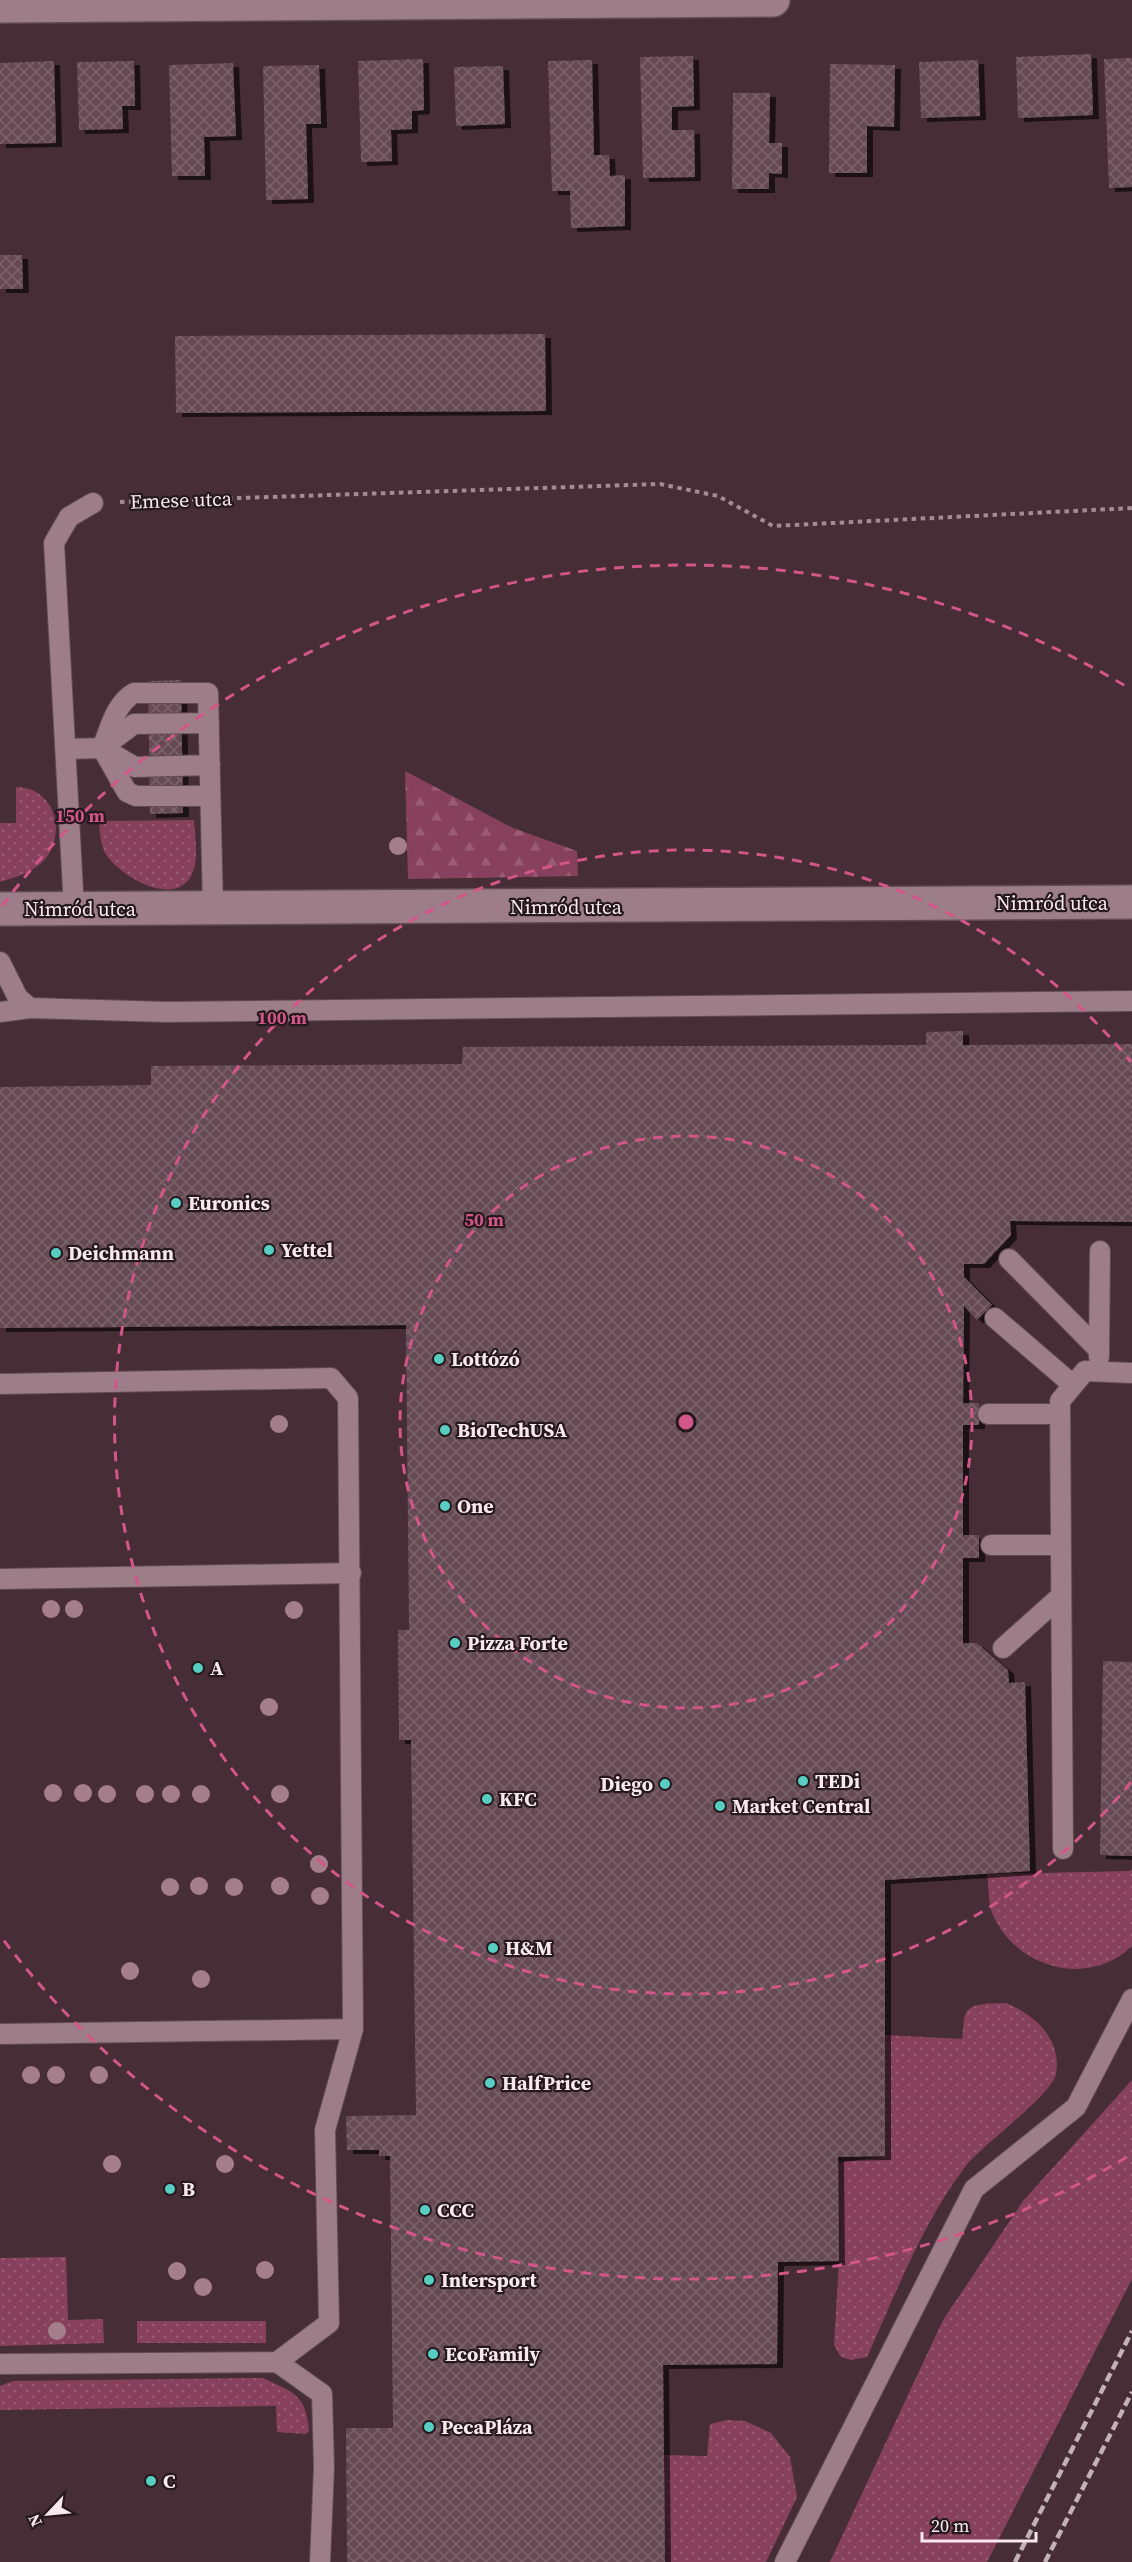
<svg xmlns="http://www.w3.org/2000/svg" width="1132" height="2562" font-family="'Source Serif 4',serif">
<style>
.grass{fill:url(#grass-dots)}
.forest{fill:url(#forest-firs)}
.building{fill:url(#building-cross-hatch);filter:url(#shadow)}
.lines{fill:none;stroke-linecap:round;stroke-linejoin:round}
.service-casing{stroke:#614c53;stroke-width:22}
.minor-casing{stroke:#614c53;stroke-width:36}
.path{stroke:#a28d94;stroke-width:4;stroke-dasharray:4.5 4.5;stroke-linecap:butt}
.service{stroke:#9d7e88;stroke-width:20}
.minor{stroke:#9d7e88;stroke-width:33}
.rail{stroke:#c4b1b7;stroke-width:4.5;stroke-dasharray:9 4.5;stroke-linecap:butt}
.tree{fill:#a47e8b}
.ring{fill:none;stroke:#d25687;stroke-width:3;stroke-dasharray:10 8}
.poi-dot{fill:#57cec1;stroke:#25191d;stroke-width:2}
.labels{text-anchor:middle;stroke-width:4.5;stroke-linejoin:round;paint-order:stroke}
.street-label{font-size:20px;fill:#f9e8ed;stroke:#25191d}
.poi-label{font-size:20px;font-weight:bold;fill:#f9e8ed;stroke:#25191d;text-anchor:start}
.centre{fill:#d25687;stroke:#25191d;stroke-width:3}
.ring-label{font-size:18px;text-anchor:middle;font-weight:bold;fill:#d25687;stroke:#25191d;stroke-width:4.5;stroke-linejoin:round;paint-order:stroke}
</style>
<defs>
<pattern id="grass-dots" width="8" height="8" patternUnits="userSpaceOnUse" patternTransform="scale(1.5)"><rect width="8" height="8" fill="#88415d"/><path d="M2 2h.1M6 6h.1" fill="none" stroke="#9a5c75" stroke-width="1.8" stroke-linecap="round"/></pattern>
<pattern id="forest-firs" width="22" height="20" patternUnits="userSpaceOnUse" patternTransform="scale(1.5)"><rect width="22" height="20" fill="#88415d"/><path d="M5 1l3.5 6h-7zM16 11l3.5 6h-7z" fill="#9a5c75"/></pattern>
<pattern id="building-cross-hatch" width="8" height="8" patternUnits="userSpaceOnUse" patternTransform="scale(1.5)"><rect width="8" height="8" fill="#654a53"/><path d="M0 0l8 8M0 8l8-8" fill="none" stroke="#7c646c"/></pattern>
<filter id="shadow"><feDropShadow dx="6" dy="4" stdDeviation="0" flood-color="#0009"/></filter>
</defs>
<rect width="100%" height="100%" fill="#462d36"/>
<path class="grass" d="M16,787C52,787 66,827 48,855C38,871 17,877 0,882V823H16Z
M194,820C195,836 199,860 192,874C176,909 122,877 107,856C100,846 100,833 99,821Z
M1132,1869V1946C1089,1988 1017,1969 993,1915C988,1904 989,1886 987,1874L1130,1871Z
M1006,2003C1035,2015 1062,2039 1056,2074C1053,2094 980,2147 965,2167C922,2224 896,2293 867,2357L851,2360L841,2357L834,2345L839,2261L838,2163L885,2156V2035L962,2039C963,2032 963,2022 965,2015C970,2001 994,2004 1006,2003Z
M1132,2080V2279L987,2562H830L943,2320L1023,2201Z
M66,2257L68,2320L103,2319L104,2343L0,2346V2258Z
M137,2321H266V2343H137Z
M263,2378C294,2393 306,2394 309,2431L306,2434L277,2432L276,2406L0,2410V2386L13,2381Z
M727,2420L745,2421L771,2433L790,2457L797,2497L766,2562H665L664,2455L707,2456L710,2424Z"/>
<path class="forest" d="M405,771L513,828L577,851L578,876L408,879Z"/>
<path class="building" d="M1091,54L1093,115L1018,118L1016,57Z
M693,56L694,106L672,107V130H694L695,177L643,178L640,57Z
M1132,58V187L1109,188L1104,59Z
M423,59L424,110L412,111V129L391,130L392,161L361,162L358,61Z
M592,60L594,155H609L610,176L625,175V226L571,228L570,191H552L548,61Z
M978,60L980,116L921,118L919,62Z
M54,61L56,143L0,144V63Z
M134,61L135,106H122L123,129L79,130L77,62Z
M233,63L236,136L204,137L205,176H172L169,65Z
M830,64L895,65L894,127L867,126V173H829Z
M319,65L321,124H306L308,199L266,200L263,66Z
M503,66L505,124L456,126L454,67Z
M733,93H770L769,143H782V174L769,173V189H732Z
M0,255H22L23,289H0Z
M545,334L546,411L176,413L175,336Z
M181,680L183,813L150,814L148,681Z
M963,1031V1045L1132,1044V1222L1010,1221L1011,1235L984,1264H964V1277L992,1305L977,1320L964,1306L963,1403H979V1425H963V1535H979V1558H963V1643H977L1008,1670L1009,1683L1025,1682L1030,1871L885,1880V2156L838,2157L839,2261L778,2262L777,2364L663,2365L665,2562H347L346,2428H393L390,2156H379V2150H347L346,2116L416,2115L411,1740H399L398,1630H409L406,1325L0,1328V1087L151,1085V1066L462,1064L463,1047L926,1045V1032Z
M1103,1661L1132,1662V1856L1100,1855Z"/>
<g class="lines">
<g class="service-casing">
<path id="service" d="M102,748L134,724L209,723
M66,749L102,748L135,767L210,765
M210,796H136L127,792L102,748C110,729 115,704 134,693H208L213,909
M74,909L54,543L69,517L93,503
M0,962L18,998L30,1008L167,1012L1132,1001
M0,1012L30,1008
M1009,1259L1099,1350
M995,1318L1073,1385
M1099,1357L1100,1251
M0,1384L331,1378L348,1398L353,2029L325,2130L329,2323L277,2362
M988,1414H1060
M991,1545H1061
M0,1579L351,1573
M1003,1648L1061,1596
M1063,1849L1060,1401L1085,1371L1132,1373
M0,2034L353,2029
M0,2364L277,2362L322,2394L324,2467L320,2562
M785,2562L974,2189L1076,2107L1132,1999"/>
</g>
<g class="minor-casing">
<path id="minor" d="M0,6L773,0
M0,909L1132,902"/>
</g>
<path class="path" d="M120,502L660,484L718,496L773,526L1132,508"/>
<use href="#service" class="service"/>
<use href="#minor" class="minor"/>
<path class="rail" d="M1015,2562L1132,2331
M1045,2562L1132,2392"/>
</g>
<g class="tree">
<circle cx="398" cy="846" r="9"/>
<circle cx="279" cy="1424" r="9"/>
<circle cx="51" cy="1609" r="9"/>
<circle cx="74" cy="1609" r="9"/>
<circle cx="294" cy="1610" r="9"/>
<circle cx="269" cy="1707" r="9"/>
<circle cx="53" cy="1793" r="9"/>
<circle cx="83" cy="1793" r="9"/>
<circle cx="107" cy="1794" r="9"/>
<circle cx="145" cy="1794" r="9"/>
<circle cx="171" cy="1794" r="9"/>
<circle cx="201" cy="1794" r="9"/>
<circle cx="280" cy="1794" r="9"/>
<circle cx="319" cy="1864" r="9"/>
<circle cx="199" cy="1886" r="9"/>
<circle cx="280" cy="1886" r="9"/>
<circle cx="170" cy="1887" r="9"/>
<circle cx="234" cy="1887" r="9"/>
<circle cx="320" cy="1896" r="9"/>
<circle cx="130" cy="1971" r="9"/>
<circle cx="201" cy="1979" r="9"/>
<circle cx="31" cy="2075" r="9"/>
<circle cx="56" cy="2075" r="9"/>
<circle cx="99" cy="2075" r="9"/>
<circle cx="112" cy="2164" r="9"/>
<circle cx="225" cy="2164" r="9"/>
<circle cx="265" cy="2270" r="9"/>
<circle cx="177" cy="2271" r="9"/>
<circle cx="203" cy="2287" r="9"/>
<circle cx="57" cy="2331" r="9"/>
</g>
<g class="ring">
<circle cx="686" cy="1422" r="286"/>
<path d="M1131 1782A572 572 0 1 1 1131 1062"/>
<path d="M1127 2157A857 857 0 0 1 2 1938M2 906A857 857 0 0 1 1127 687"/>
</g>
<g class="poi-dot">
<circle cx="176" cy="1203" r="6"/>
<circle cx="269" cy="1250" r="6"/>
<circle cx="56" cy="1253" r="6"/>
<circle cx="439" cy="1359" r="6"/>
<circle cx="445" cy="1430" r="6"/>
<circle cx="445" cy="1506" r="6"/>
<circle cx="455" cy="1643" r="6"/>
<circle cx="198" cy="1668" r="6"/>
<circle cx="803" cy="1781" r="6"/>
<circle cx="665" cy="1784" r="6"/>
<circle cx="487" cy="1799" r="6"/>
<circle cx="720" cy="1806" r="6"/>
<circle cx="493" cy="1948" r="6"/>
<circle cx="490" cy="2083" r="6"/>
<circle cx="170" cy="2189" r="6"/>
<circle cx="425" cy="2210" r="6"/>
<circle cx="429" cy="2280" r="6"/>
<circle cx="433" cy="2354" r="6"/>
<circle cx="429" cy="2427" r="6"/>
<circle cx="151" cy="2481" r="6"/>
</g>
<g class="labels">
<g class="street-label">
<text transform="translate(181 500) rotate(-2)" y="7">Emese utca</text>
<text x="1052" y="910">Nimród utca</text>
<text x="566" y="914">Nimród utca</text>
<text x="80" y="916">Nimród utca</text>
</g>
<g class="poi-label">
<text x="188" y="1210">Euronics</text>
<text x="281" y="1257">Yettel</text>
<text x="68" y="1260">Deichmann</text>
<text x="451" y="1366">Lottózó</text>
<text x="457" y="1437">BioTechUSA</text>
<text x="457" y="1513">One</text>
<text x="467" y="1650">Pizza Forte</text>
<text x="210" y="1675">A</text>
<text x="815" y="1788">TEDi</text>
<text x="653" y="1791" text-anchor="end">Diego</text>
<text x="499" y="1806">KFC</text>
<text x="732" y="1813">Market Central</text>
<text x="505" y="1955">H&amp;M</text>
<text x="502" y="2090">HalfPrice</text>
<text x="182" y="2196">B</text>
<text x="437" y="2217">CCC</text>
<text x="441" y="2287">Intersport</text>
<text x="445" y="2361">EcoFamily</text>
<text x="441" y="2434">PecaPláza</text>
<text x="163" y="2488">C</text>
</g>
</g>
<circle cx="686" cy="1422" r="9" class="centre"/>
<g class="ring-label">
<text x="80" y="822">150 m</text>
<text x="282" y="1024">100 m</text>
<text x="484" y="1226">50 m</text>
</g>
<g transform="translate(48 2514) rotate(244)" stroke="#25191d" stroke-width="4.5" paint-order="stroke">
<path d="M0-4.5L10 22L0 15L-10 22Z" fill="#f9e8ed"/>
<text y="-9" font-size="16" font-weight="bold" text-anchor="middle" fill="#f9e8ed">N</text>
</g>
<path d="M922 2532v9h114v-9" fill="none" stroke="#f9e8ed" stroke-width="3"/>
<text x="931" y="2532" font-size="18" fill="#f9e8ed" stroke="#25191d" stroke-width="4.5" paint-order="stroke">20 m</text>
</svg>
